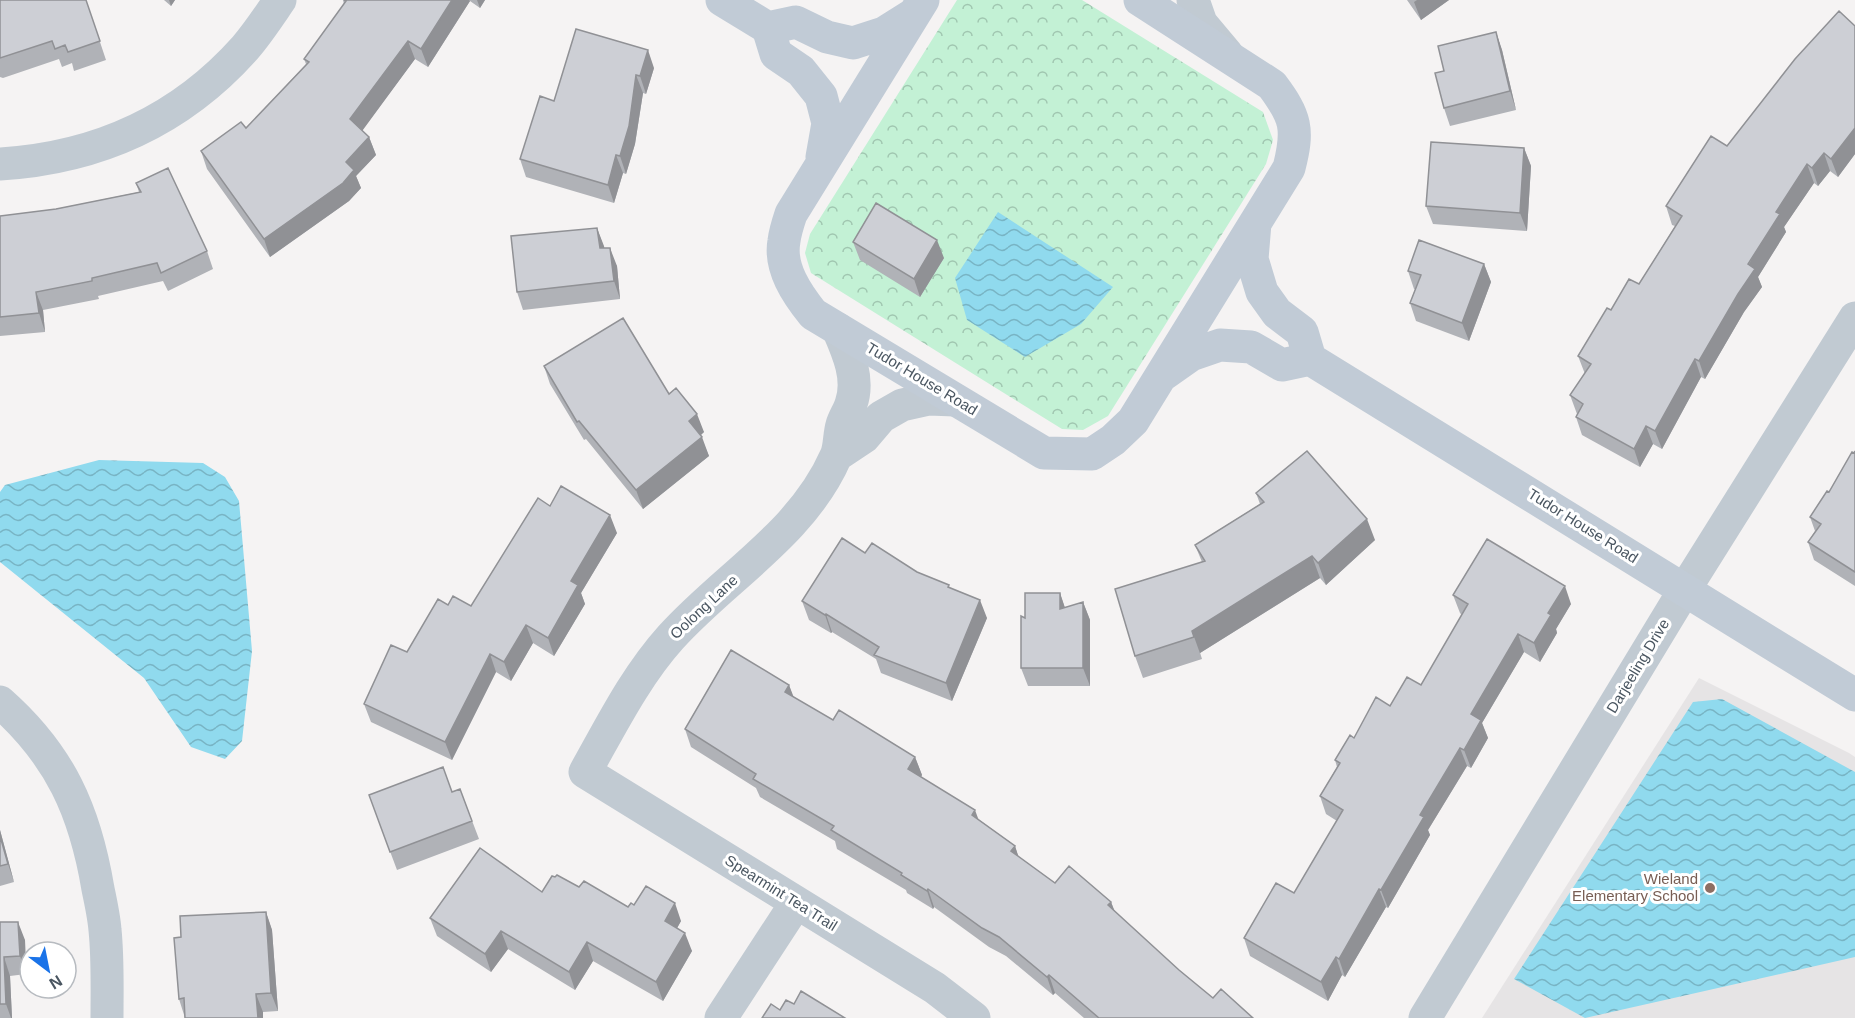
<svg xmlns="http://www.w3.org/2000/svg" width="1855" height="1018" font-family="Arial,sans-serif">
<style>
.education{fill:#e6e4e5}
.park{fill:url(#park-crowns)}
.water{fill:url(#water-waves)}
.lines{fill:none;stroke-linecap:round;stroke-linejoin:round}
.street{stroke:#c1cad2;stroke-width:33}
.secondary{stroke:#c1cbd6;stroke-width:33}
.wall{fill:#b0b2b7}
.shaded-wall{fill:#909195}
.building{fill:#cdcfd5;stroke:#909195;stroke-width:1.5}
.education-dot{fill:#8d6e63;stroke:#fff;stroke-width:2}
.labels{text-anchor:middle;stroke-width:6;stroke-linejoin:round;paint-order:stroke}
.street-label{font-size:15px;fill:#4a5661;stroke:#fff}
.education-label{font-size:15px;fill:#785e54;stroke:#fff;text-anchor:end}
</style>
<defs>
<pattern id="park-crowns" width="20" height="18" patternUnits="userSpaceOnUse" patternTransform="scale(1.5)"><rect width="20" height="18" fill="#c3f1d5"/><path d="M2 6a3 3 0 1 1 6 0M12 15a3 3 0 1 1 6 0" fill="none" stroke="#a0c6b0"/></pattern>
<pattern id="water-waves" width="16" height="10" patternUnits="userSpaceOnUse" patternTransform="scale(1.5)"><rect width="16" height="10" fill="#90daee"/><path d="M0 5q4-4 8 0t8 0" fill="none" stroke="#78b4c4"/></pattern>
</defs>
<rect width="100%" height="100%" fill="#f5f3f3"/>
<path class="education" d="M1699,678L1849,753L1855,757V1018H1482Z"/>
<path class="park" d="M957,0H1082L1263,112L1273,140L1266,164L1108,416L1083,430L1062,429L811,273L805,253L810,234Z"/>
<path class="water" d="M998,212L1113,287L1081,324L1025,357L967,320L955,278Z
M99,460L203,463L225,477L239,501L252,651L242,741L225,759L191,747L144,678L0,562V492L5,485Z
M1722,699L1855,772V957L1585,1018L1514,979L1693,702Z"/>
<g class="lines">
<path class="street" d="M1193,0L1201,23L1227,54
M0,164C97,158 180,121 245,48C258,33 269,16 280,0
M838,329C848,352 860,379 851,404C849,411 844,418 842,425C839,435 840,447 836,456C802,534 726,576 671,637C635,677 611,726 585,772L935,988L974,1018
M837,455L864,437L881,417L902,405L929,399L955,400
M0,702C60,755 85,811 98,889C101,903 104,917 105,930C108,959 107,989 107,1018
M721,1018L796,903
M1425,1018L1685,589L1855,318"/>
<path class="secondary" d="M722,0L768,28L776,54L801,71L821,96L828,123L822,157
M923,0L791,214C788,223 785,232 784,241C779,268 797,294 813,314L1044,453L1092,454L1113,440L1133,421L1289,168C1299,129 1296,117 1272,85L1140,0
M768,28L796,22L827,37L853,43L884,33L911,16
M1255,223L1252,259L1262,292L1277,313L1302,332L1310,359L1855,695
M1164,374L1191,355L1220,345L1251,347L1282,365L1310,359"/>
</g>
<path class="wall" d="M0,0H86L106,60L74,71L72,63L62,67L59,59L3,78L0,77Z
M164,0H175L171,6Z
M343,0H485L480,8L470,1L428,67L415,59L362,130L369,137L376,155L356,176L361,188L349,201L270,257L207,169L201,151L246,128L306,64L304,59L344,4Z
M1407,0H1449L1421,20Z
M1855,26V154L1838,177L1830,171L1818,186L1814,183L1784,227L1786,232L1758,277L1762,287L1744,312L1705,379L1701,377L1662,449L1653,444L1640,467L1582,435L1576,417L1577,414L1570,395L1585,374L1578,356L1611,310L1639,284L1675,226L1672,225L1666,206L1727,146Z
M1496,32L1502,50L1516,110L1450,126L1444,108Z
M654,68L646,94L643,93L635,144L626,174L623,173L614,203L526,177L520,159L554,101Z
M1524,148L1531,166L1527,231L1433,224L1426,206Z
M136,183L207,251L213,269L168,291L163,281L98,296L99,299L43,310L45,332L0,336V216L56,209L139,192Z
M597,228L604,248L617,266L620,299L523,310L517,292Z
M853,242L944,258L920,297L860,260Z
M1484,264L1491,282L1469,341L1416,321L1410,303L1415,289H1414L1408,271Z
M544,366L669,394L704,432L700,435L709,456L643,509L586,439L584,440L550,384Z
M1855,451V586L1814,560L1808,542L1815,531L1810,517L1829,492Z
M1256,493L1375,540L1326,585L1320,578L1200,653L1202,659L1143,678L1135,656L1202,562L1195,545L1260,504Z
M550,506L617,533L581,593L585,604L554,656L533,643L511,681L496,672L452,760L371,722L364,704L407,652L448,605L471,606Z
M865,553L949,585L950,588L987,618L952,701L881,673L876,659L832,632L831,633L809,620L802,601Z
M1060,593L1065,608L1083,602L1090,620V686H1028L1021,668L1025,618Z
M1453,595L1571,604L1556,629L1557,633L1540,662L1524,652L1482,723L1488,738L1471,768L1467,766L1428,830L1430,835L1388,908L1386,907L1345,977L1342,975L1328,1001L1250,956L1244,938L1294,893L1337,821L1326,814L1320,796L1337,767L1335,760L1354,738L1390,706L1421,685L1462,615L1460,613Z
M789,685L793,697L833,720L915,757L922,775L921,777L1015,846L1018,856L1055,883L1111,902L1115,912L1179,970L1213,998L1253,1018H1084L1055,993L1053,995L1006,956L989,947L934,907L933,909L907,893L906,890L837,849L835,841L760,797L756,788L691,747L685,729Z
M460,789L479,839L397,870L369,795L452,792Z
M0,830L14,882L0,886Z
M579,887L628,907L634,905L681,921L677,928L692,951L663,1001L593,961L575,990L508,949L491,972L437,936L430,918L542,892Z
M266,912L272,930L278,1011L263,1012V1018H185L179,999L181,937Z
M0,922L25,940L26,974L10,976L12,1018H0Z"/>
<path class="shaded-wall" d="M169,0H175L171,6Z
M452,0H469L470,1L428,67L421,49Z
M477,0H485L480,8Z
M1417,0H1449L1421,20L1414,2Z
M1496,32L1502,50L1516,110L1510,91Z
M408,41L415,59L357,138L350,119Z
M648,50L654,68L646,94L640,76Z
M636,75L643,93L635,144L626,174L620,156Z
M1855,128V154L1838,177L1831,159Z
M369,137L376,155L356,176L361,188L349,201L270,257L264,239L346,162Z
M1524,148L1531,166L1527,231L1520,213Z
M1824,153L1830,171L1818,186L1812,168Z
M616,155L623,173L614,203L608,185Z
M1807,164L1814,183L1784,227L1786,232L1758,277L1762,287L1744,312L1705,379L1699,361L1776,212Z
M597,228L604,246L607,267L600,248Z
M937,240L944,258L920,297L914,279Z
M610,248L617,266L620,299L614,281Z
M1484,264L1491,282L1469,341L1462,323Z
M36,292L43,310L45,332L39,313Z
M1695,359L1701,377L1662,449L1655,431Z
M697,414L704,432L696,440L689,421Z
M1646,426L1653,444L1640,467L1634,449Z
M702,437L709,456L643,509L636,490Z
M610,515L617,533L581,593L585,604L554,656L548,638L571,581Z
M1367,519L1375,540L1326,585L1318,563Z
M1312,556L1320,578L1200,653L1202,659L1192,631Z
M1565,586L1571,604L1556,629L1557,633L1540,662L1534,643L1548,613Z
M1060,593L1066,611L1060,609Z
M980,600L987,618L952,701L946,683Z
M1083,602L1090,620V686L1083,668Z
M826,614L832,632L831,633L825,615Z
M526,625L533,643L511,681L504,662Z
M1518,634L1524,652L1482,723L1488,738L1471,768L1464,750L1471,714Z
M490,654L496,672L452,760L445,742Z
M789,685L796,703L785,692Z
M1460,748L1467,766L1428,830L1430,835L1388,908L1381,890L1420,815Z
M915,757L922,775L914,787L908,769Z
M975,810L982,829L972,815Z
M0,830L14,882L8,864L0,836Z
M1015,846L1021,864L1011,851Z
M928,889L934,907L933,909L927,891Z
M1379,889L1386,907L1345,977L1339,959Z
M1111,902L1118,920L1108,905Z
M675,903L681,921L671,939L665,921Z
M266,912L272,930L278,1011L271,993Z
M18,922L25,940L26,974L20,956Z
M501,931L508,949L491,972L485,954Z
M685,933L692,951L663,1001L656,982Z
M587,942L593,961L575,990L569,972Z
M4,957L10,976L12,1018H11L6,1004Z
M1336,957L1342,975L1328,1001L1321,982Z
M1049,975L1055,993L1053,995L1047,977Z
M256,994L263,1012V1018H258Z"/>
<path class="building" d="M0,0H86L100,41L68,52L65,45L55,49L52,41L0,58Z
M344,0H452L421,49L408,41L350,119L369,137L346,162L354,170L343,183L264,239L201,151L241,122L246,128L309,62L304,59L346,1Z
M1839,11L1855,26V128L1831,159L1824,153L1812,168L1807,164L1776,212L1780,214L1748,264L1755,269L1738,294L1699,361L1695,359L1655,431L1646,426L1634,449L1576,417L1583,404L1570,395L1591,364L1578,356L1607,308L1611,310L1629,279L1639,284L1682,216L1666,206L1711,136L1727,146L1795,59Z
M576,29L648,50L640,76L636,75L629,126L620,156L616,155L608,185L520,159L540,96L554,101Z
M1496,32L1510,91L1444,108L1435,73L1444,71L1438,46Z
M1431,142L1524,148L1520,213L1426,206Z
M168,168L207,251L161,273L157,263L92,278V281L36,292L39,313L0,317V216L56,209L141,192L136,183Z
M876,203L937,240L914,279L853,242Z
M597,228L600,248H610L614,281L517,292L511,236Z
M1419,240L1484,264L1462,323L1410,303L1421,275L1408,271Z
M623,318L669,394L676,388L697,414L689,421L702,437L636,490L579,421L577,422L544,366Z
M1307,451L1367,519L1318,563L1312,556L1192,631L1194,637L1135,656L1115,589L1205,561L1195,545L1264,502L1256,493Z
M1855,451V572L1808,542L1821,524L1810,517L1827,491L1829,492L1852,452L1854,453Z
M561,486L610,515L571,581L578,585L548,638L526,625L504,662L490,654L445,742L364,704L391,645L407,652L438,599L448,605L453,596L471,606L538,498L550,506Z
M842,538L865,553L872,543L917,572L949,585L948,587L980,600L946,683L874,655L879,647L826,614L825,615L802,601Z
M1487,539L1565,586L1548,613L1551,615L1534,643L1518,634L1471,714L1481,720L1464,750L1460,748L1420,815L1424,817L1381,890L1379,889L1339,959L1336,957L1321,982L1244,938L1276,883L1294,893L1343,810L1320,796L1340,763L1335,760L1350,735L1354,738L1376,697L1390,706L1407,677L1421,685L1468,604L1453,595Z
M1025,593H1060V609L1083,602V668H1021V616L1025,618Z
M731,650L789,685L785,692L833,720L839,710L915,757L908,769L975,810L972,815L1015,846L1011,851L1055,883L1069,866L1111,902L1108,905L1179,970L1213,998L1221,989L1253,1018H1099L1049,975L1047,977L999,937L982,928L928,889L927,891L901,875L902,873L831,830L834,826L753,779L756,774L685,729Z
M443,767L452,792L460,789L472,821L390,852L369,795Z
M0,836L8,864L0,866Z
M480,848L542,892L552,876L555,877L557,875L579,887L584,881L628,907L631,903L634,905L646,886L675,903L665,921L685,933L656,982L587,942L569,972L501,931L485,954L430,918Z
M266,912L271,993L256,994L258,1018H185L184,998L179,999L174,938L181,937L180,916Z
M0,922H18L20,956L4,957L6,1004H0Z
M801,991L845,1018H762L771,1004L780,1010L786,1000L794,1004Z"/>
<circle class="education-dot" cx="1710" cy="888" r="6"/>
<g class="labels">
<g class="street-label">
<text transform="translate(922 379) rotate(31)" y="5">Tudor House Road</text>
<text transform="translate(1583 526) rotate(32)" y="5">Tudor House Road</text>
<text transform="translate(704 607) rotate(-43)" y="5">Oolong Lane</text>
<text transform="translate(1638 666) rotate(-59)" y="5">Darjeeling Drive</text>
<text transform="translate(781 893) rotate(32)" y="5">Spearmint Tea Trail</text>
</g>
<g class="education-label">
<text x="1698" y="884">Wieland<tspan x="1698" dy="17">Elementary School</tspan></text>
</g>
</g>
<g transform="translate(48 970) rotate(148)"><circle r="28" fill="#ffffff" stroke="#b7bbc0" stroke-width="1.5"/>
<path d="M0-4.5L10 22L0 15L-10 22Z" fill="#1a73e8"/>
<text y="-9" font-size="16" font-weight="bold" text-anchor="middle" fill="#4a5661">N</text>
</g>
</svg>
